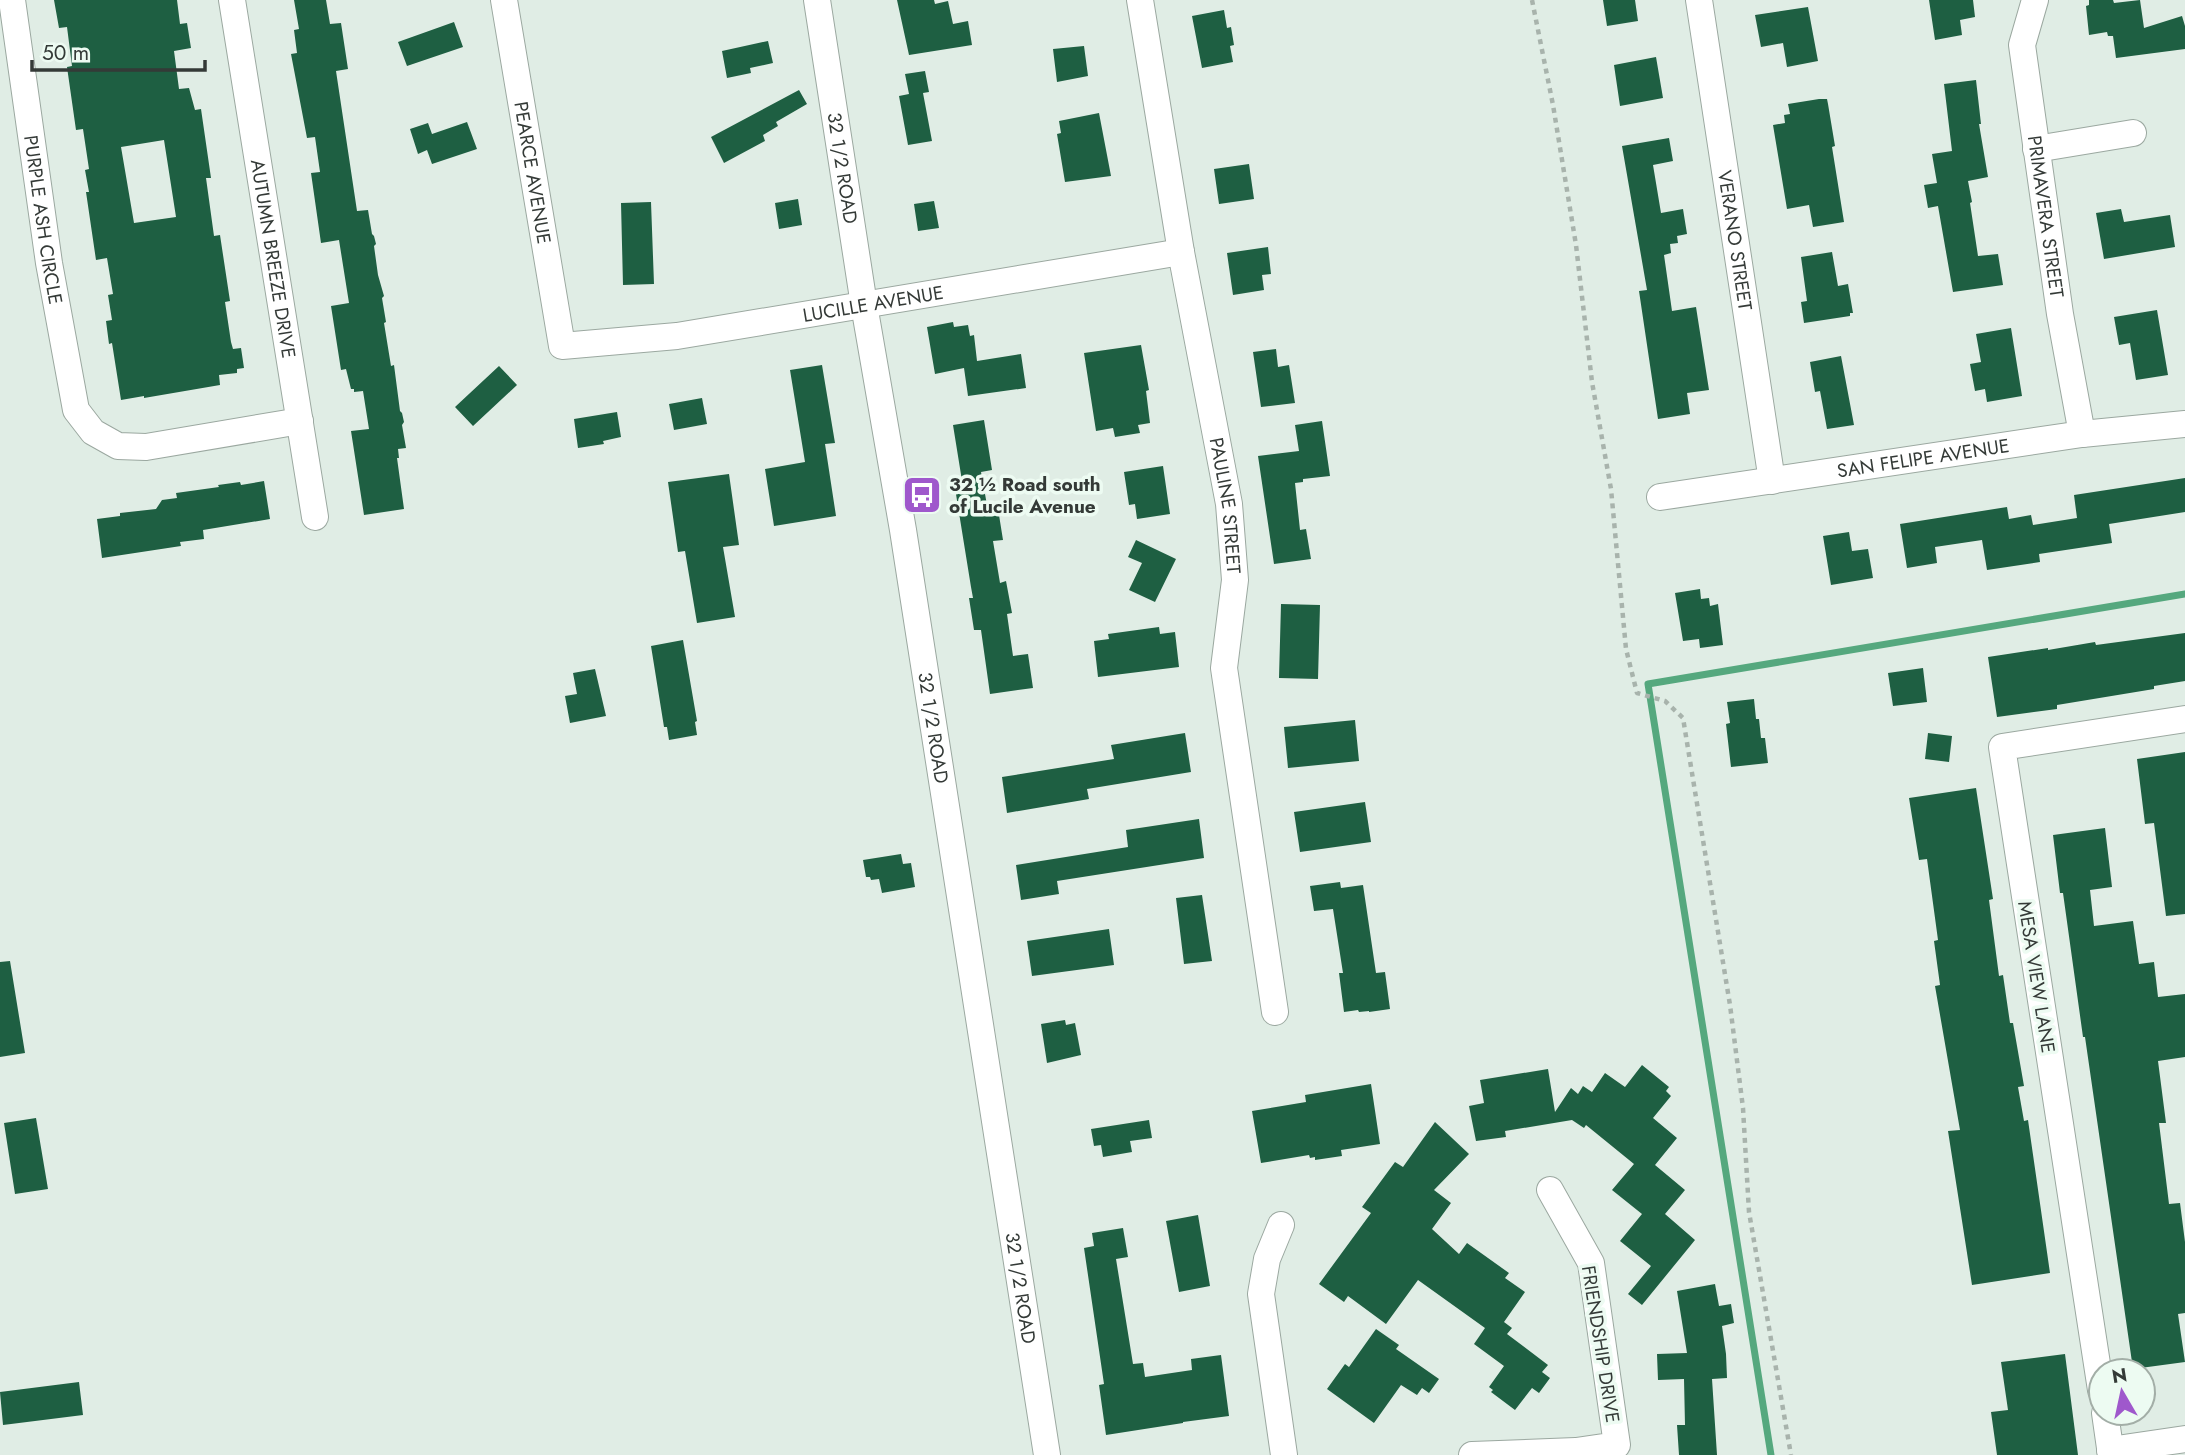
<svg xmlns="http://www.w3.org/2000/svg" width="2185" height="1455" font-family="Jost,sans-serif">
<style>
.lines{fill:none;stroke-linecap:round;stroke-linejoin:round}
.stream{stroke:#55a87e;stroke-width:7}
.building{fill:#1e5f42;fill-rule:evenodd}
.minor-casing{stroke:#9ba8a0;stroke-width:28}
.path{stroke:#a8b3ac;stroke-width:4.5;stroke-dasharray:5 5;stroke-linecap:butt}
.minor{stroke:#fff;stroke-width:26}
.labels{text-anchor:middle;stroke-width:7;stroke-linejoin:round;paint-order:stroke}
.street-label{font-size:19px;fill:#343a37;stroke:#edfbf2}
.poi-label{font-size:19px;font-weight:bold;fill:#343a37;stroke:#edfbf2;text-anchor:start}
</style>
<rect width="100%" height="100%" fill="#e0ede5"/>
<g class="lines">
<path class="stream" d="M1771,1455L1648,684L2185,594"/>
</g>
<path class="building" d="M54,0H177L180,24L187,23L191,48L174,51L179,89L189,88L195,110L201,109L211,178H206L214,236L220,235L230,301L225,302L231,342L233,349L241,348L244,368L237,369V373L219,375L220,385L144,398V396L121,400L112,343L109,344L106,321L112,320L108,295L113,294L107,258L96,260L86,192H89L85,170L89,169L83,129L76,130L67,67L72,66L67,27L59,28ZM164,140L176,217L134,223L121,147Z
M294,0H326L330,24L341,23L348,69L336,71L357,211L368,210L372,234L374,236L376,244L374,246L378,275L384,296L382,298L386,322L384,323L391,366L394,365L400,411L402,413L404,422L402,425L406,448L398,449L399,458H397L404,509L364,515L351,431L369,429L363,391L354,392V389H351L346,369L341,370L331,306L349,303L339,240L321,243L311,173L320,172L315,137L307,138L291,54L297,53L294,30L299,29Z
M897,0H934L935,4L948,1L953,24L968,21L972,45L909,55Z
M1603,0H1635L1638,21L1607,26Z
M1929,0H1973L1975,17L1960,20L1962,35L1935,40Z
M2089,0H2113L2114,3L2140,0L2144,28L2182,16L2185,26V49L2116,58L2113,36H2108L2107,32L2089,35L2086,6L2089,5Z
M1808,7L1818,61L1787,67L1783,43L1761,47L1755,15Z
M1224,10L1227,28L1231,27L1234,45L1230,46L1233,62L1202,68L1192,16Z
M454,22L463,47L407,66L398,42Z
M768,41L773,63L750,68L751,73L727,78L722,51Z
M1084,46L1088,76L1057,82L1053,49Z
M1656,57L1663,98L1620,106L1614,65Z
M925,71L929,92L923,93L932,141L908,145L899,96L909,94L905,74Z
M1976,80L1981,124H1979L1988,177L1968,181L1972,202L1970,203L1978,256L1998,254L2003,285L1953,292L1938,206L1928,208L1924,185L1937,183L1932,154L1952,151L1944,84Z
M799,90L807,104L776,122L778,126L763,135L765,141L724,163L711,137Z
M1819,99H1827L1828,104L1835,146L1832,147L1844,222L1813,227L1809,205L1787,209L1773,125L1785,123L1784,115L1790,114L1788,104Z
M1099,113L1111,176L1065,182L1057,134L1061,133L1059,121Z
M467,122L477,149L432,164L427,150L418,154L410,129L428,123L432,134Z
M1669,138L1673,161L1653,165L1661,213L1683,209L1687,234L1677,236L1678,243L1670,244L1671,253L1664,255L1672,311L1696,307L1709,390L1687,393L1690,414L1658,419L1639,291L1647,290L1622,146Z
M1249,164L1254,199L1219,204L1214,169Z
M798,199L802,225L779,229L775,203Z
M934,201L939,228L918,231L914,204Z
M651,202L654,284L623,285L621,203Z
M2121,209L2124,222L2170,215L2175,247L2104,259L2096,213Z
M1268,247L1271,274L1262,275L1264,290L1233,295L1227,253Z
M1832,252L1838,286L1848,284L1853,313H1850V316L1804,323L1801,302L1807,301L1801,257Z
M2157,310L2168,375L2136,380L2130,343L2119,345L2114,317Z
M953,322L954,327L968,325L970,336L974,335L977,361L1021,354L1026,388L968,396L964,368L935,374L927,327Z
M2011,328L2022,396L1987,402L1985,389L1975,391L1970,364L1981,362L1976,334Z
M1141,345L1149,390L1146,391L1150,423L1138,425L1140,433L1115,437L1113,428L1096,431L1084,353Z
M1276,349L1278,367L1289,365L1295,403L1261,407L1253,352Z
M1841,356L1854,425L1827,429L1820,391L1815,392L1810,362Z
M822,365L835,443L825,444L836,516L774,526L765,469L805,462L790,370Z
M499,366L517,385L473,426L455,407Z
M702,398L707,424L674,430L669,404Z
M617,412L621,437L603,441L604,444L578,448L574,419Z
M984,420L992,470L981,472L989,516L999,515L1003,540L993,541L1000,583L1006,581L1012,613L1007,614L1013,656L1028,654L1033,688L990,694L981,630H974L969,598H973L971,587L955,488L963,487L953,425Z
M1322,421L1330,476L1303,479V482L1295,483L1300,530L1306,529L1311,559L1274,564L1258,456L1299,451L1295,425Z
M1163,466L1170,514L1137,519L1135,504L1129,505L1124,472Z
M729,474L739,545L723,547L735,617L697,623L685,551L678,552L668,482Z
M2185,478V512L2109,524L2112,543L2039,554L2040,562L1987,570L1982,540L1935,547L1937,563L1907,568L1900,524L2007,507L2009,519L2031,515L2033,525L2077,518L2074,495Z
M264,481L270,519L203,530L204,539L180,542L181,546L102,558L97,519L120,516V513L156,509L162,500L177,498L176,493L219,487L218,485L240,482L241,485Z
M1849,532L1852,551L1868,549L1873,578L1831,585L1823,536Z
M1136,540L1176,559L1155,602L1129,590L1142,563L1128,557Z
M1700,589L1701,599L1709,598L1710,606L1718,604L1723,645L1700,648L1699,639L1683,641L1675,593Z
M1281,604L1320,605L1318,679L1279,678Z
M1159,627L1160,634L1175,632L1179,667L1098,677L1094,641L1109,639L1108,634Z
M2185,633V681L2154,686V689L2057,705V709L1997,717L1988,657L2048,648V650L2095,642L2096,645Z
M683,640L697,721L695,722L697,735L669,740L667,727H664L651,646Z
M1923,668L1927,702L1893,706L1888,673Z
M595,669L606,716L570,723L565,696L577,694L573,673Z
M1754,699L1756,719H1759L1761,738H1765L1768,763L1731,767L1726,724L1730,723L1727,702Z
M1355,720L1359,761L1288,768L1284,727Z
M1185,733L1191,772L1087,789L1089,799L1007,813L1002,777L1114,759L1111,745Z
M1928,733L1952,736L1949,762L1925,759Z
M2185,752V914L2166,916L2154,823L2145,824L2137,759Z
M1976,788L1993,899L1989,900L1999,976L2003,975L2010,1023H2013L2024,1086L2018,1087L2024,1121L2028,1120L2050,1273L1972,1285L1948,1131L1960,1130L1935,986L1940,985L1934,941L1938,940L1927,859L1919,860L1909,798Z
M1365,802L1371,842L1300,852L1294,812Z
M1199,819L1204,858L1057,881L1059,894L1021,900L1016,865L1128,847L1126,830Z
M2105,828L2112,887L2090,890L2094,926L2133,921L2139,964L2154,962L2158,997L2185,994V1057L2158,1061L2166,1123H2159L2169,1204L2180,1203L2185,1242V1313L2178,1314L2185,1362L2133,1369L2085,1037H2083L2063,893H2060L2053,835Z
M901,854L903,864L911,863L915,887L882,893L879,879L871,880L870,877H866L863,860Z
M1340,882L1341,888L1363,885L1376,973L1385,972L1390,1009L1369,1012V1011L1359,1012L1358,1010L1344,1012L1339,973H1343L1333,909L1314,911L1310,886Z
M1202,895L1212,961L1184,964L1176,898Z
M1109,929L1114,965L1032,976L1027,941Z
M10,961L25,1053L0,1057V962Z
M1065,1020L1066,1025L1075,1023L1081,1055L1047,1063L1041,1024Z
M1642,1065L1669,1087L1666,1091L1671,1096L1653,1118L1677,1138L1655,1165L1685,1190L1665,1214L1695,1240L1642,1305L1628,1294L1651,1266L1620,1241L1642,1214L1612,1190L1634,1164L1586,1125L1584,1128L1572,1120L1505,1131L1506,1137L1476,1141L1469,1106L1484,1103L1480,1080L1548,1069L1555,1112L1571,1088L1578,1094L1583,1086L1592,1092L1605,1073L1625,1087Z
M1371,1084L1380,1144L1341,1150L1342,1156L1315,1160V1157L1310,1158L1309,1155L1261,1163L1252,1111L1306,1102L1305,1095Z
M36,1118L48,1189L15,1194L4,1123Z
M1149,1120L1152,1138L1130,1141L1132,1152L1103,1157L1101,1145L1094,1146L1091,1129Z
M1435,1122L1469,1154L1434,1190L1451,1203L1432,1229L1459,1254L1467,1243L1509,1273L1505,1278L1525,1292L1504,1322L1512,1328L1507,1334L1548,1365L1542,1372L1550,1378L1539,1393L1532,1388L1515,1410L1491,1392L1493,1390L1489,1387L1504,1366L1474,1344L1485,1328L1418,1280L1386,1324L1348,1296L1344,1302L1319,1284L1371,1213L1362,1207L1395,1162L1403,1167Z
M1198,1215L1210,1286L1179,1292L1166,1221Z
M1123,1228L1128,1257L1116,1259L1133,1364L1143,1363L1145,1377L1192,1370L1191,1359L1221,1355L1229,1416L1183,1422V1423L1106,1435L1099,1385L1104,1384L1084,1248L1094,1246L1092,1233Z
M1715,1284L1719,1306L1731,1304L1734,1323L1722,1326L1726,1354L1727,1378L1712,1379L1717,1455H1679L1677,1425H1685L1684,1379L1658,1380L1657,1354L1687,1353L1677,1291Z
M1376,1329L1399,1345L1396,1349L1439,1379L1429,1393L1422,1388L1417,1395L1401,1385L1374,1423L1327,1389L1345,1364L1349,1367Z
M2065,1354L2078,1455H1997L1991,1412L2008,1410L2001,1362Z
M79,1382L83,1415L3,1425L0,1392Z"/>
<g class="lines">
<g class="minor-casing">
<g id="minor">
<path id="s1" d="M12,0L49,263L76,410L93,432L118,446L146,447L300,421"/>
<path id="s2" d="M232,0L315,517"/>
<path id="s3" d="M504,0L562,346L677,336L1181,252"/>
<path id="s4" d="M817,0L864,305L903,530L1047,1455"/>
<path id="s5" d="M1140,0L1181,252L1229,504L1235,580L1224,668L1275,1012"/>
<path id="s6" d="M1699,0L1772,481"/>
<path id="s7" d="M2035,0L2022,45L2060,314L2082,434"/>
<path d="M2036,149L2133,133"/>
<path id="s8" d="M1660,497L2082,434L2185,424"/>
<path d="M1281,1225L1267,1259L1261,1294L1284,1455"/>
<path d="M2101,1390L2002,747L2185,719"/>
<path d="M2105,1413L2111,1455"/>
<path d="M2110,1450L2185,1439"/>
<path d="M1472,1455L1576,1451L1617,1445L1591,1263L1550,1190"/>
</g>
</g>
<path class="path" d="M1532,0L1553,105L1576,245L1592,382L1611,489L1626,649L1637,693L1665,701L1683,718L1730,1005L1743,1108L1749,1212L1791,1455"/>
<use href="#minor" class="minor"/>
</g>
<defs>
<g id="bus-square" transform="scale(2.0125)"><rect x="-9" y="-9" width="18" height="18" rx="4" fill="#9f58cc" stroke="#edfbf2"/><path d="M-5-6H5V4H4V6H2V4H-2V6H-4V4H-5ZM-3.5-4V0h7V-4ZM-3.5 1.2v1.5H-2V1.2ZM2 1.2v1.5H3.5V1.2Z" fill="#fff"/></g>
</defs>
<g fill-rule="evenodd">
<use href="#bus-square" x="922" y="495"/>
</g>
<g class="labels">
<g class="street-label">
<text dy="7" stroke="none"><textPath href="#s4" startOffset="170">32 1/2 ROAD</textPath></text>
<text dy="7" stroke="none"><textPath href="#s3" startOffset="175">PEARCE AVENUE</textPath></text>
<text dy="7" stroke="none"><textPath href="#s7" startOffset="220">PRIMAVERA STREET</textPath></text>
<text dy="7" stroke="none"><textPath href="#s1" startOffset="222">PURPLE ASH CIRCLE</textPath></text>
<text dy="7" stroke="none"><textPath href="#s6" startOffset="243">VERANO STREET</textPath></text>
<text dy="7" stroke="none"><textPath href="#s2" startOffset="262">AUTUMN BREEZE DRIVE</textPath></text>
<text dy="7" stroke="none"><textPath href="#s3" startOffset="665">LUCILLE AVENUE</textPath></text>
<text dy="7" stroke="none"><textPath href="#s8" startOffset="266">SAN FELIPE AVENUE</textPath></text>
<text dy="7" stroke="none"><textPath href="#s5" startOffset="513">PAULINE STREET</textPath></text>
<text dy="7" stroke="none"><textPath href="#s4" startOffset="737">32 1/2 ROAD</textPath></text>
<text transform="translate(2037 977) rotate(81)" y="7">MESA VIEW LANE</text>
<text dy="7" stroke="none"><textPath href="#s4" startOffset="1304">32 1/2 ROAD</textPath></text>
<text transform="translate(1601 1344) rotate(81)" y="7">FRIENDSHIP DRIVE</text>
</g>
<g class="poi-label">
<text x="949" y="491">32 ½ Road south<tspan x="949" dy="22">of Lucile Avenue</tspan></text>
</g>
</g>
<g transform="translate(2122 1392) rotate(351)"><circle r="33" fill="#edfbf2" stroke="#a3aea7" stroke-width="2"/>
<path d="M0-5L12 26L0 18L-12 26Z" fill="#9f58cc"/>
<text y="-10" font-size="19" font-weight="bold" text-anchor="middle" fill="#343a37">N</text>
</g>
<path d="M32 60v10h173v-10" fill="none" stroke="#343a37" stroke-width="3.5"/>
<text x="42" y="60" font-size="21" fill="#343a37" stroke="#edfbf2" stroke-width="5" paint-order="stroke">50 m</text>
</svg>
